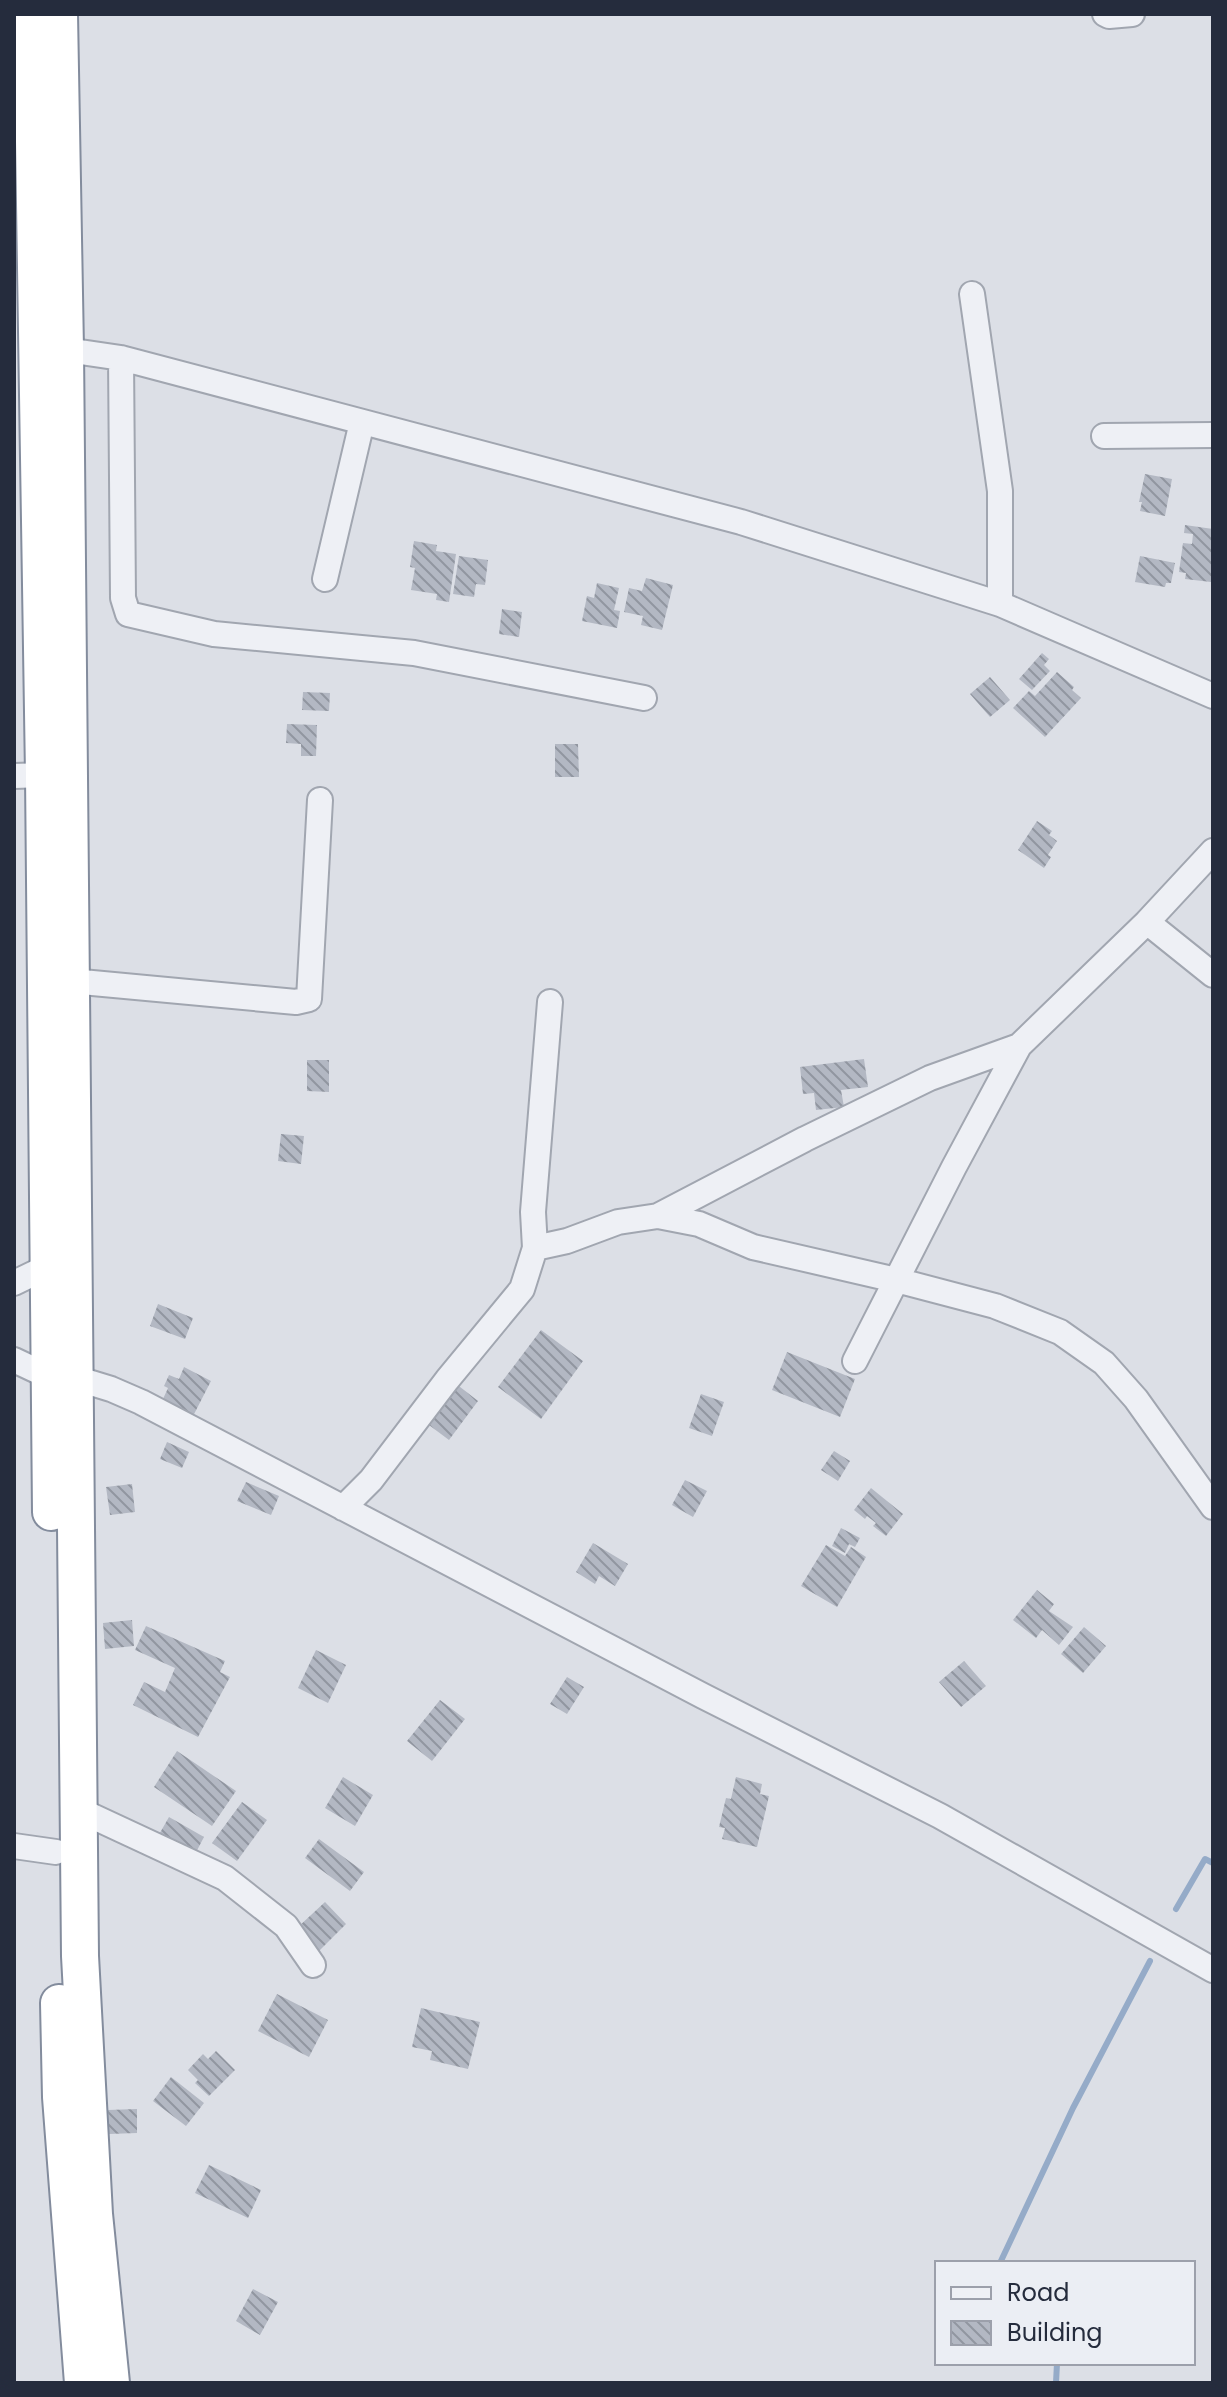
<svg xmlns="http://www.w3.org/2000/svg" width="1227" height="2397" font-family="Poppins,sans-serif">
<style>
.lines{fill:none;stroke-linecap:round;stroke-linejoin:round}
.stream{stroke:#95abc8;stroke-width:6}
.building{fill:url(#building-back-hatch)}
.minor-casing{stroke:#a1a6b0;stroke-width:28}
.highway-casing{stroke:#838c9d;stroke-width:40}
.minor{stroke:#eef0f5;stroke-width:24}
.highway{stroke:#fff;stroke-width:36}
</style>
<defs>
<pattern id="building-back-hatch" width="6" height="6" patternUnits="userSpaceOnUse" patternTransform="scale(2)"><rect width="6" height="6" fill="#b3b8c3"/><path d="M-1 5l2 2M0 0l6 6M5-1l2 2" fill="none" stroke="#9196a0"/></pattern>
</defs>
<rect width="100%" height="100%" fill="#dcdfe6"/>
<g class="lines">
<path class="stream" d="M1176,1909L1205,1859L1213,1863
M1000,2263L1073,2108L1150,1961
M1056,2383L1057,2363"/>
</g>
<path class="building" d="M1145,474L1172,479L1165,516L1140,511L1142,502H1139Z
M1185,525L1213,529L1211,582L1185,579L1186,573L1179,572L1183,543L1192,544L1193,534L1184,533Z
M414,541L437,545L436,551L456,554L449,602L436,600L437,594L411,590L415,568L410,567Z
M459,556L488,560L485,585L476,584L474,597L453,594Z
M1140,556L1175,563L1171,583H1166L1165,587L1135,582Z
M646,578L673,585L662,630L641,625L643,616L624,612L629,588L642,591Z
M597,583L619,588L614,610L620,611L617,628L582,621L587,596L594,598Z
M502,609L522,612L519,637L499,634Z
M1042,653L1049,659L1044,665L1050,671L1032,690L1019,679Z
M1057,672L1074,687L1072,690L1081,698L1045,737L1013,708L1029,691L1035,696Z
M990,677L1010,700L990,717L970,694Z
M303,692L330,693L329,711L302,710Z
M287,724L317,725L316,756H301V744L286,743Z
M555,744H578L579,777H555Z
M1037,821L1052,831L1049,835L1057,841L1048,855L1051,857L1044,868L1018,850Z
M864,1059L868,1087L841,1090L844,1107L816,1110L814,1093L803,1094L800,1067Z
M307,1060H329V1092L307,1091Z
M281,1134L304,1136L301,1164L278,1161Z
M158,1304L193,1318L185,1339L150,1326Z
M541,1330L583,1361L541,1419L498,1387Z
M787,1352L855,1379L840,1417L772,1390Z
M184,1367L211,1381L191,1420L168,1408L171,1403L163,1399L168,1388L164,1386L169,1375L179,1379Z
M455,1383L478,1401L449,1440L425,1422Z
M701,1394L724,1402L712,1436L689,1428Z
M167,1442L189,1452L182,1468L160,1459Z
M834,1451L850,1461L838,1481L821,1470Z
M685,1480L707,1491L693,1517L672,1505Z
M246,1482L279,1496L271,1515L237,1501Z
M132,1484L135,1512L110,1515L106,1487Z
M871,1488L903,1514L886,1536L873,1526L876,1523L867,1516L865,1519L854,1510Z
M841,1528L860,1538L855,1547L849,1544L845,1553L832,1546Z
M593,1543L628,1564L615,1586L599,1576L595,1584L576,1572Z
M826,1545L845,1556L851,1547L866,1557L837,1607L801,1586Z
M1037,1590L1054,1604L1049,1611L1073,1627L1059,1645L1042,1630L1036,1638L1013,1620Z
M132,1620L134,1646L105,1649L103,1623Z
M146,1626L225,1661L220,1672L230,1677L198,1737L133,1705L144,1682L165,1692L175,1668L135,1650Z
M1084,1627L1106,1646L1083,1673L1061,1654Z
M316,1650L346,1665L328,1703L298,1688Z
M964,1661L986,1686L961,1707L939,1682Z
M567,1677L584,1687L567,1714L550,1704Z
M440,1700L465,1719L432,1761L407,1741Z
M177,1751L236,1791L212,1826L154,1787Z
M343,1777L373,1795L355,1826L325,1808Z
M736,1777L762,1784L760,1794L769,1796L757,1847L722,1839L725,1828L719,1827L726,1798L731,1799Z
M242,1802L267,1820L237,1861L212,1843Z
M169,1817L204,1837L193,1858L157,1838Z
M319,1839L364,1872L350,1891L305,1858Z
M325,1902L346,1924L319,1951L297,1928Z
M277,1994L328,2020L309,2057L258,2031Z
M421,2008L480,2022L468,2069L430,2060L432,2051L412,2047Z
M216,2051L235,2070L209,2096L195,2083L198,2080L188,2070L203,2054L208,2059Z
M171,2077L204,2103L186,2126L153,2101Z
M137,2109V2133L109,2134L108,2110Z
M209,2165L261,2190L248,2218L195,2193Z
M253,2289L278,2302L260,2335L236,2321Z"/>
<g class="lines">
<g class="minor-casing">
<path id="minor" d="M1105,14L1109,16L1132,14
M972,294L1000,491V604
M53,348L121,358L741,522L1000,604L1213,696
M121,358L123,598L128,614L214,634L414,653L644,698
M1104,436L1213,435
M325,579L362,422
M14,776L44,775
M1147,922L1213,975
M71,981L296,1002L309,999L320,800
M658,1216L805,1139L930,1078L1019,1046
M535,1248L567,1241L618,1222L658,1216L699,1224L753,1247L896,1280L995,1306L1060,1332L1104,1363L1136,1399L1213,1507
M14,1283L49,1266
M14,1360L50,1377L75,1378L111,1389L141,1402L703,1696L940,1816L1213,1970
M855,1361L954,1167L1019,1046L1147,922L1213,851
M343,1508L371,1480L447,1380L522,1289L535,1248L533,1212L550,1002
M79,1810L225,1878L286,1926L313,1965
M14,1846L56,1852"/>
</g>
<g class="highway-casing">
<path id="highway" d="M32,14L44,775L51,1512
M59,14L65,349L80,1956L94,2214L111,2383
M59,2003L61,2097L83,2383"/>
</g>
<use href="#minor" class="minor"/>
<use href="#highway" class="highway"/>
</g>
<rect width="1227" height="2397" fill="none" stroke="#252c3d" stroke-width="32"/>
<rect x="935" y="2261" width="260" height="104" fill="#ebeef4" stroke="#9ca0ab" stroke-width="2"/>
<rect x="951" y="2287" width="40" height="12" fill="#eef0f5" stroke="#9ca0ab" stroke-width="2"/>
<text x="1007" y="2301" font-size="24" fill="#252c3d">Road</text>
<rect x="951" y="2321" width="40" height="24" fill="url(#building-back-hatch)" stroke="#9ca0ab" stroke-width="2"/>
<text x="1007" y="2341" font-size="24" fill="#252c3d">Building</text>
</svg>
